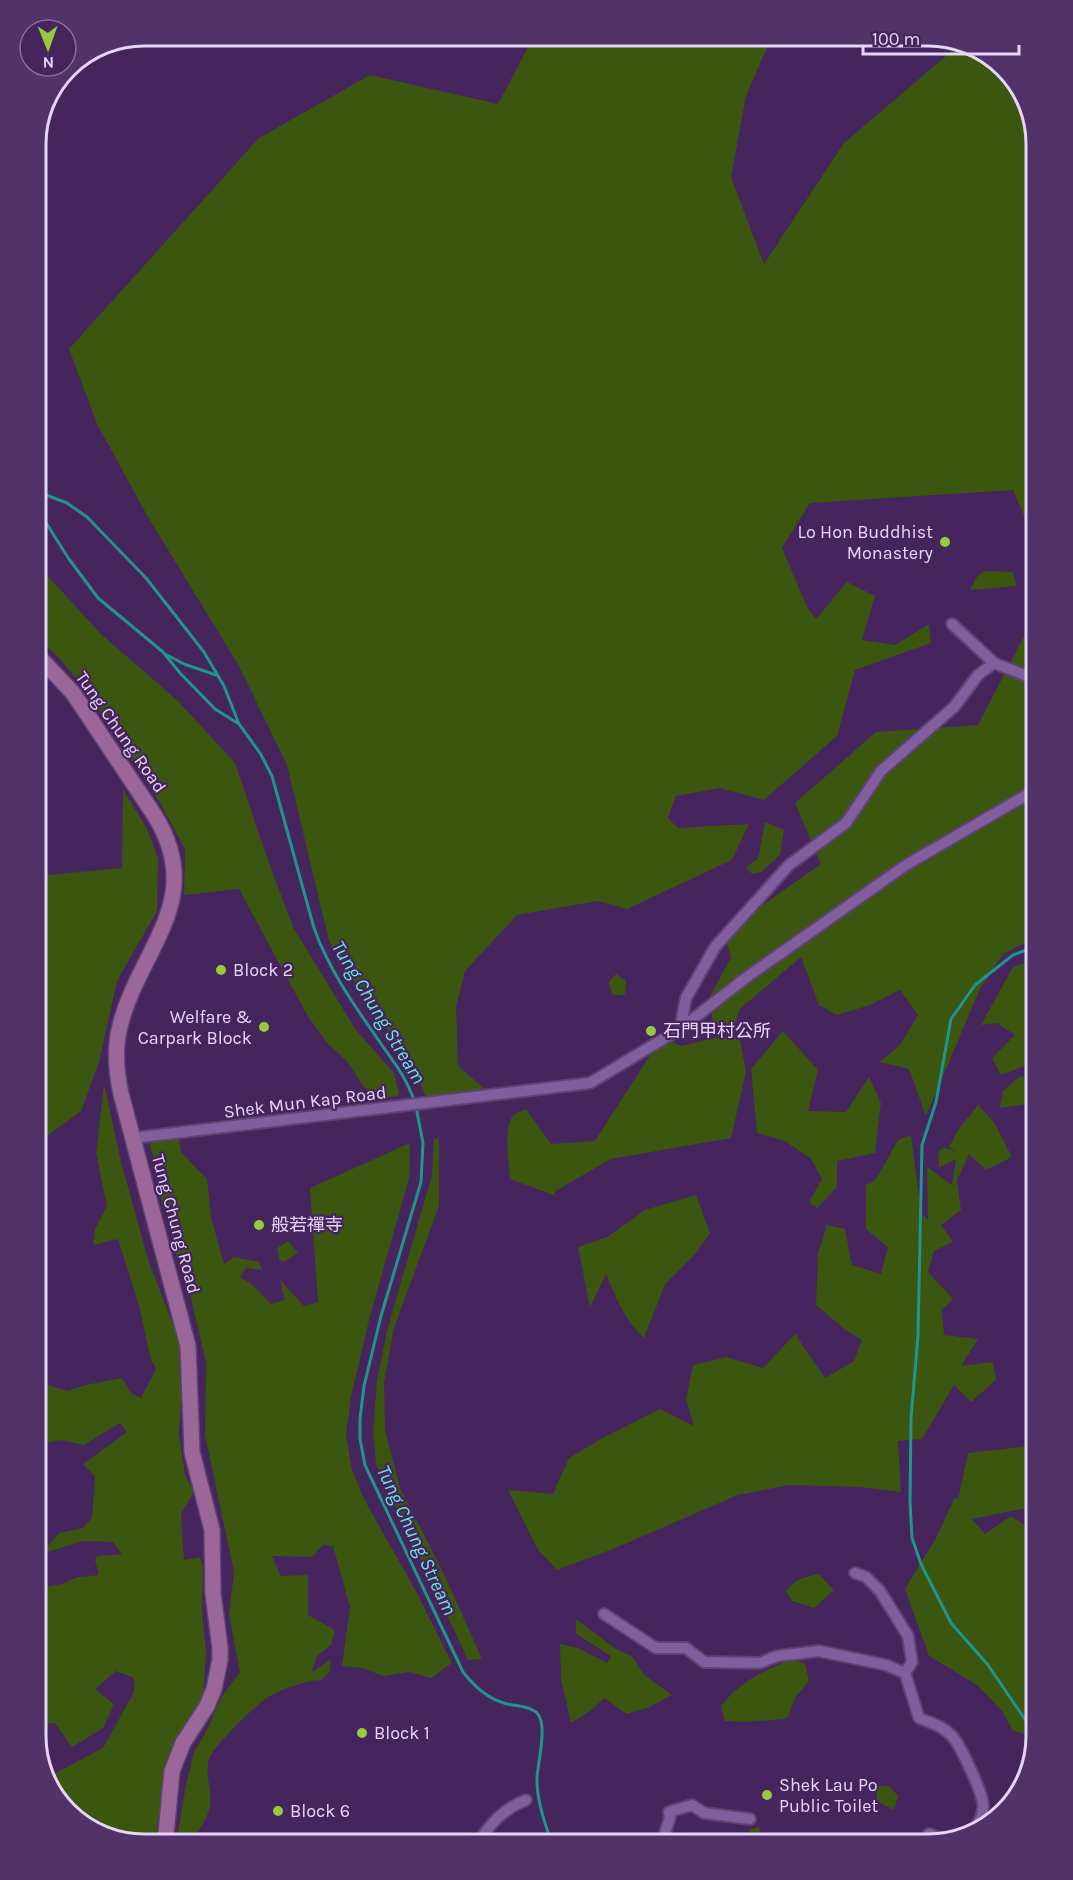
<svg xmlns="http://www.w3.org/2000/svg" width="1073" height="1880" font-family="Karla,'Noto Sans TC',sans-serif">
<style>
.green{fill:#3b560e}
.lines{fill:none;stroke-linecap:round;stroke-linejoin:round}
.stream{stroke:#20948d;stroke-width:3}
.minor-casing{stroke:#604175;stroke-width:14}
.secondary-casing{stroke:#604175;stroke-width:18}
.minor{stroke:#815e9d;stroke-width:10}
.secondary{stroke:#9a6798;stroke-width:15}
.poi-dot{fill:#94cc3c;stroke:#46245e;stroke-width:2}
.labels{text-anchor:middle;stroke-width:4.5;stroke-linejoin:round;paint-order:stroke}
.poi-label{font-size:18px;fill:#e7d5f8;stroke:#46245e;text-anchor:start}
.street-label{font-size:18px;fill:#e7d5f8;stroke:#46245e}
.water-label{font-size:20px;font-style:italic;fill:#66e8df;stroke:#46245e}
.rim{fill:none;stroke:#e7d5f8;stroke-width:3}
</style>
<rect width="100%" height="100%" fill="#46245e"/>
<path class="green" d="M534,36H772L746,96L731,177L764,264L844,143L960,44L989,54L1026,97L1037,145V547L1013,490L810,503L782,548L807,607L816,619L847,582L875,596L862,640L895,645L929,624L931,643L855,670L837,736L764,800L720,788L676,796L668,818L678,828L749,824L732,860L627,909L598,901L517,915L465,971L456,1007L458,1066L487,1091L426,1098L414,1065L372,1010L329,941L287,765L239,666L148,517L97,424L69,349L259,138L370,75L498,104Z
M36,563L100,633L179,702L235,763L271,869L294,929L356,1030L394,1073L399,1095L376,1100L361,1083L348,1062L328,1044L307,1015L239,889L184,895L185,849L159,801L82,685L57,656L36,637Z
M986,571L1013,572L1017,586L970,590L978,575Z
M1037,611V937L1003,954L980,989L926,1116L909,1069L880,1062L901,1044L918,1015L900,990L870,1005L837,1015L819,1005L801,957L740,1009L734,1028H714L709,998L731,958L727,943L751,913L821,864L795,803L876,732L978,725Z
M123,789L147,829L158,858L157,911L117,981L99,1062L81,1111L36,1144V1101L44,1078L36,1071V876L122,868Z
M765,822L784,830L780,855L761,872L752,874L746,867L758,859Z
M1037,959V1061L1001,1075L992,1058L1015,1035L997,1023L981,1025L1013,967Z
M616,974L626,981L625,995H612L609,982Z
M783,1031L818,1070L808,1111L846,1112L869,1077L881,1103L875,1153L837,1161V1187L817,1208L809,1202L822,1179L811,1159L785,1141L757,1133L751,1069Z
M739,1034L746,1072L731,1138L611,1159L554,1192L556,1196L510,1179C509,1164 503,1127 513,1116C517,1112 522,1111 526,1109L551,1144L595,1141L661,1038L682,1046L718,1037Z
M1020,1076L1037,1079L1028,1104L1000,1108L1003,1091Z
M104,1084L121,1162L148,1259L182,1348V1384L179,1434L185,1475L194,1491L181,1514L184,1560L200,1557L203,1567L202,1612L206,1652L203,1696L164,1777L155,1844H138L85,1826L47,1783L46,1778L103,1748L134,1692V1678L116,1671L95,1689L114,1704L103,1728L72,1747L55,1723L36,1725V1613L45,1611L36,1607V1588L62,1584L78,1577L99,1575L95,1560L97,1556L122,1554L113,1542L83,1541L41,1554L59,1533L83,1528L92,1518L95,1476L83,1464L127,1432L120,1423L84,1445L61,1440L36,1445V1381L67,1391L86,1385L122,1378L131,1393L141,1398L156,1369L150,1357L140,1309L118,1239L93,1245L95,1229L107,1206L96,1153Z
M978,1105L994,1122L1012,1157L986,1170L969,1154L957,1180L961,1210L941,1225L953,1242L934,1251L928,1272L953,1299L942,1310L944,1335L978,1339L961,1366L993,1362L996,1380L971,1402L954,1385L922,1439L898,1441L901,1492L861,1487L789,1485L738,1495L613,1549L557,1570L538,1550L508,1490L553,1494L569,1458L599,1440L660,1409L694,1426L686,1399L693,1365L726,1357L763,1368L796,1333L801,1343L825,1378L854,1361L862,1340L844,1329L816,1305L818,1253L827,1225L845,1229L852,1265L881,1274L888,1247L866,1229V1185L875,1181L898,1140L911,1135L921,1212L928,1220L927,1167L952,1185L956,1159L939,1168L938,1151L944,1148L956,1151L949,1147L958,1130Z
M179,1138L181,1152L207,1179L211,1217L224,1264L234,1257L259,1262L262,1270L246,1268L240,1277L253,1285L271,1304L285,1300L280,1280L304,1306L318,1302L310,1188L410,1143V1175L369,1320L351,1397L346,1435L352,1470L364,1499L417,1593L452,1663L431,1678L409,1672L383,1676L363,1668L342,1666L350,1607L333,1546L323,1545L312,1557L272,1556L281,1576L308,1575V1615L335,1630L331,1645L317,1656L311,1673L331,1659L330,1671L321,1680C307,1680 276,1691 265,1699C253,1708 216,1744 210,1757C203,1772 213,1791 210,1807C207,1820 197,1832 190,1844H184L178,1833L186,1785L194,1752L206,1732L222,1696L240,1672L229,1615L234,1572L205,1435L206,1362L188,1286L177,1259L169,1218L162,1205L157,1170L149,1142Z
M439,1138V1206L394,1328L384,1383L385,1430L400,1488L444,1574L482,1659L468,1660L376,1464L373,1432L377,1380L388,1327L432,1175L434,1139Z
M696,1195L710,1233L696,1253L665,1284L644,1338C625,1321 616,1297 606,1274L590,1307L578,1247L607,1237L645,1210Z
M288,1241L298,1253L284,1262L279,1260L277,1248Z
M1037,1445V1506L972,1519L985,1534L1011,1516L1037,1533V1587L1032,1592L1037,1594V1730L1028,1735L1013,1731L1002,1711L977,1685L929,1656L905,1589L936,1538L955,1497L958,1500L968,1453Z
M819,1574L834,1590L814,1608L792,1601L786,1591C795,1579 804,1577 819,1574Z
M576,1619L616,1649L632,1656L644,1675L672,1695L650,1707L627,1714L604,1698L593,1709L571,1723L561,1679L560,1644L578,1648L607,1663L611,1656L576,1634Z
M792,1659L805,1664L809,1681L795,1698L789,1715L785,1719L745,1722L725,1721L721,1706C738,1683 766,1669 792,1659Z
M876,1786H889L898,1796L894,1810L877,1801Z
M759,1827L763,1843L742,1844L750,1830Z"/>
<g class="lines">
<path class="stream" d="M36,491L67,503L87,517L146,578L204,652L224,686L239,724
M36,507L69,559L98,598L163,652L180,673L215,709L239,724L260,753L272,776L314,928C329,970 354,1005 379,1041C393,1061 407,1078 414,1101
M167,655L184,664L216,675
M416,1107L423,1143L421,1182L381,1316L364,1386L360,1419V1439L365,1465L463,1672C475,1687 488,1699 507,1704C516,1706 530,1706 537,1713C548,1724 538,1762 537,1777C536,1798 545,1824 552,1844
M1037,1737L988,1665L951,1623L921,1564L912,1538L910,1501L911,1418L918,1335L922,1145L936,1102L951,1019L975,985L1013,955L1037,946"/>
<g class="minor-casing">
<path id="minor" d="M994,663L1037,680
M680,1029L686,998L715,947L789,865L846,823L881,771L954,707L978,675L994,663L952,624
M133,1138L590,1083L680,1029L747,977L906,865L1037,789
M855,1573L866,1577L880,1591L908,1636L912,1662L905,1673L919,1718C931,1723 943,1726 952,1736C960,1744 982,1792 983,1804C984,1816 978,1824 972,1834
M604,1614L656,1648H686L704,1662L760,1663L777,1656L819,1651L886,1665L905,1673
M477,1844C491,1823 503,1809 526,1800
M661,1844L670,1818L669,1812L692,1805L704,1813L750,1819
M920,1844L929,1834L944,1840"/>
</g>
<g class="secondary-casing">
<path id="secondary" d="M36,654L73,693L155,816C207,901 139,949 120,1026C114,1049 116,1071 121,1094L188,1346L192,1452L212,1530L213,1593L220,1648V1660L214,1689L207,1706L183,1743L172,1771L165,1844"/>
</g>
<use href="#minor" class="minor"/>
<use href="#secondary" class="secondary"/>
</g>
<g class="poi-dot">
<circle cx="945" cy="542" r="6"/>
<circle cx="221" cy="970" r="6"/>
<circle cx="264" cy="1027" r="6"/>
<circle cx="651" cy="1031" r="6"/>
<circle cx="259" cy="1225" r="6"/>
<circle cx="362" cy="1733" r="6"/>
<circle cx="767" cy="1795" r="6"/>
<circle cx="278" cy="1811" r="6"/>
</g>
<g class="labels">
<g class="poi-label">
<text x="933" y="538" text-anchor="end">Lo Hon Buddhist<tspan x="933" dy="21">Monastery</tspan></text>
<text x="233" y="976">Block 2</text>
<text x="252" y="1023" text-anchor="end">Welfare &amp;<tspan x="252" dy="21">Carpark Block</tspan></text>
<text x="663" y="1037">石門甲村公所</text>
<text x="271" y="1231">般若禪寺</text>
<text x="374" y="1739">Block 1</text>
<text x="779" y="1791">Shek Lau Po<tspan x="779" dy="21">Public Toilet</tspan></text>
<text x="290" y="1817">Block 6</text>
</g>
<g class="street-label">
<text transform="translate(121 732) rotate(55)" y="6">Tung Chung Road</text>
<text transform="translate(305 1102) rotate(-7)" y="6">Shek Mun Kap Road</text>
<text transform="translate(176 1224) rotate(75)" y="6">Tung Chung Road</text>
</g>
<g class="water-label">
<text transform="translate(379 1012) rotate(59)" y="7">Tung Chung Stream</text>
<text transform="translate(417 1540) rotate(65)" y="7">Tung Chung Stream</text>
</g>
</g>
<path d="M0 0H1073V1880H0ZM144 46H928A98 98 0 0 1 1026 144V1736A98 98 0 0 1 928 1834H144A98 98 0 0 1 46 1736V144A98 98 0 0 1 144 46Z" fill="#53326a" fill-rule="evenodd"/>
<path class="rim" d="M144 46H928A98 98 0 0 1 1026 144V1736A98 98 0 0 1 928 1834H144A98 98 0 0 1 46 1736V144A98 98 0 0 1 144 46Z"/>
<g transform="translate(48 48) rotate(179)"><circle r="28" fill="#46245e" stroke="#866b9c" stroke-width="1.5"/>
<path d="M0-4.5L10 22L0 15L-10 22Z" fill="#94cc3c"/>
<text y="-9" font-size="16" font-weight="bold" text-anchor="middle" fill="#e7d5f8">N</text>
</g>
<path d="M863 45v9h156v-9" fill="none" stroke="#e7d5f8" stroke-width="3"/>
<text x="872" y="45" font-size="18" fill="#e7d5f8" stroke="#46245e" stroke-width="4.5" paint-order="stroke">100 m</text>
</svg>
